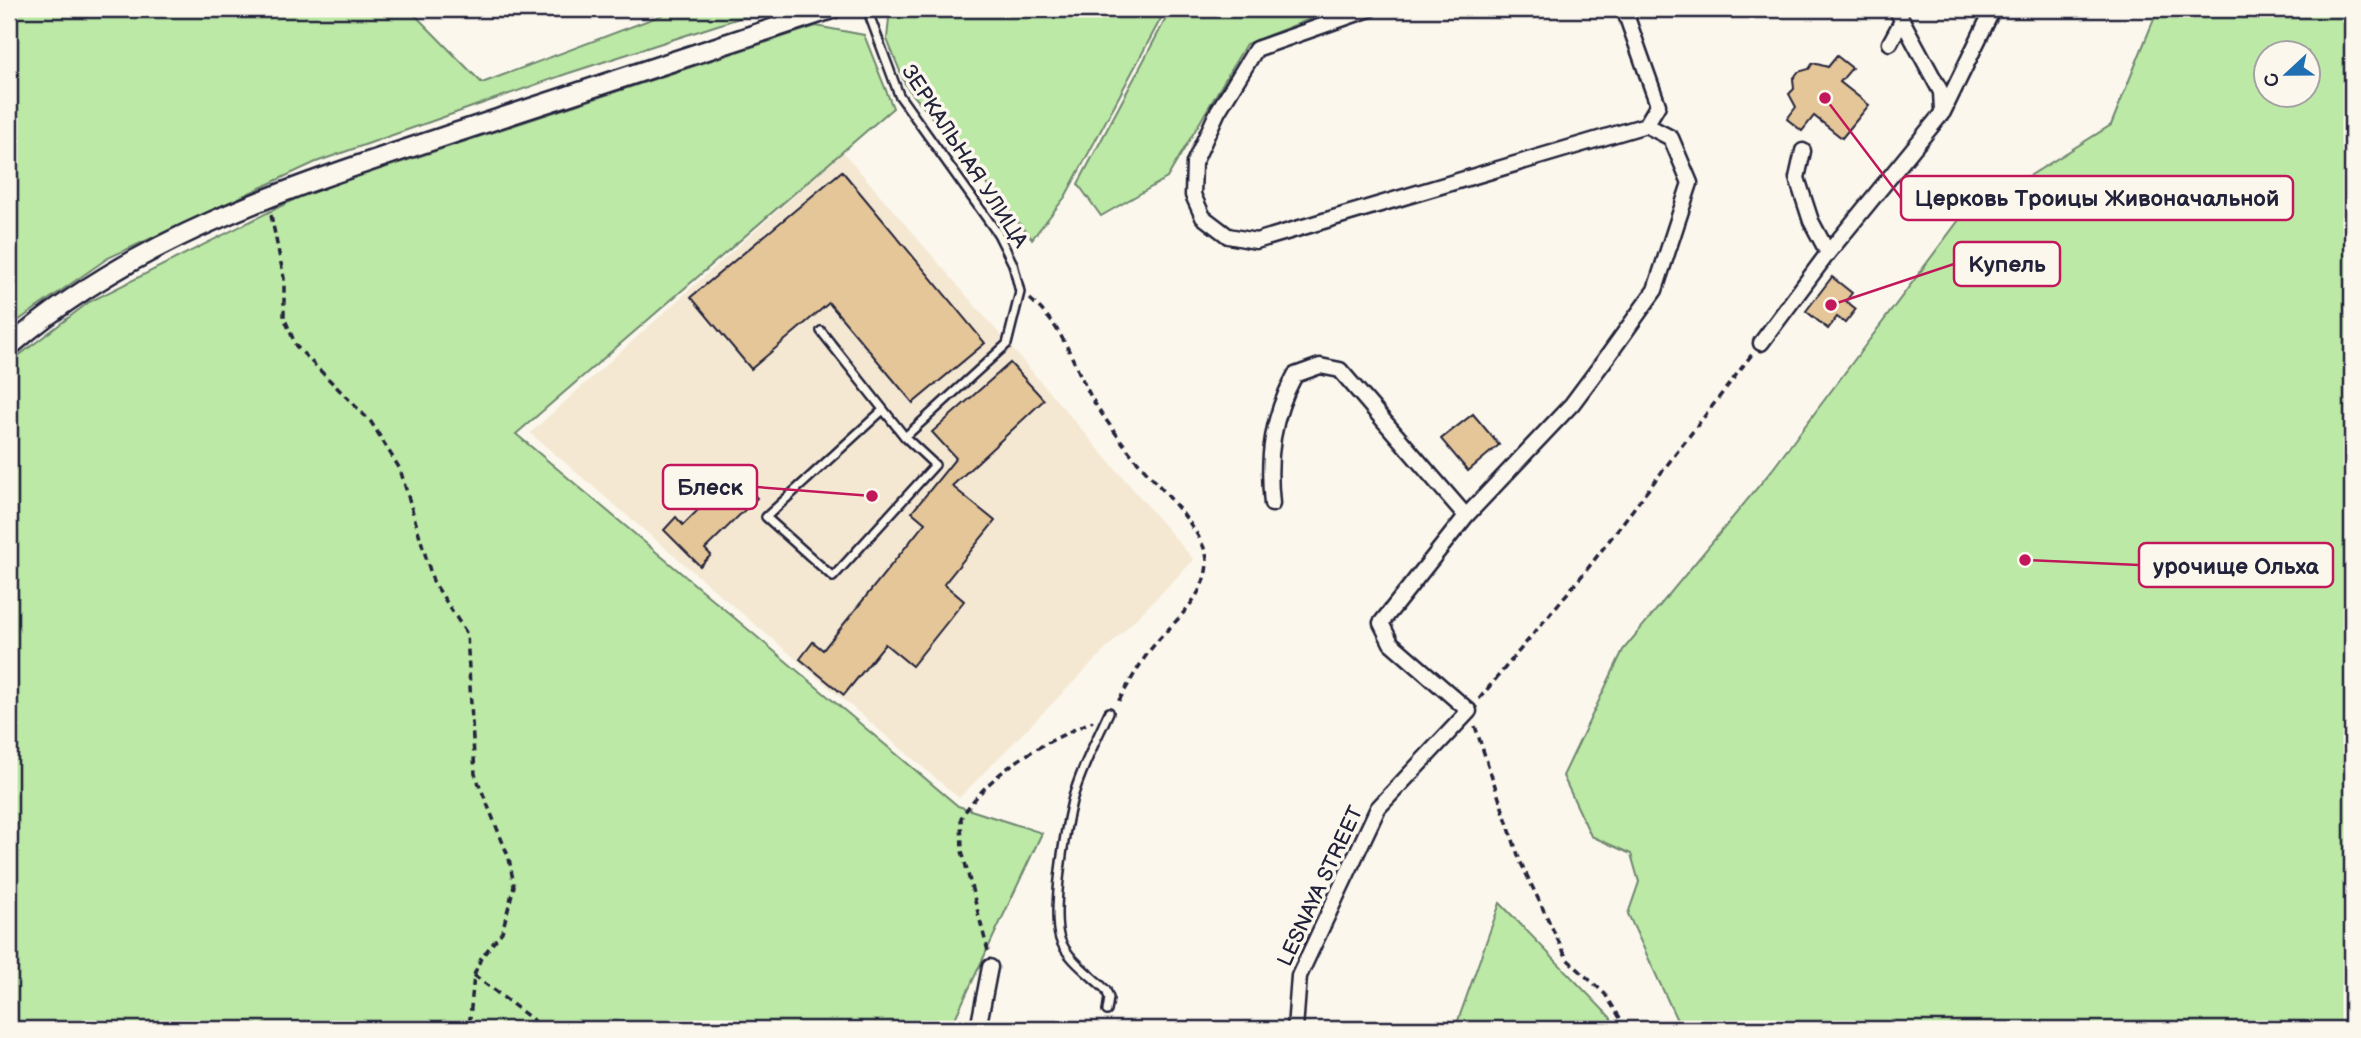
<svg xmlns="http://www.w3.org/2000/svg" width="2361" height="1038" font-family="'Balsamiq Sans',sans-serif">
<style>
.built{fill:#f4e8d3}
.green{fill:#bce9a6;stroke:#6f8670;stroke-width:2;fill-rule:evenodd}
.building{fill:#e5c698;stroke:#22223b;stroke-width:2}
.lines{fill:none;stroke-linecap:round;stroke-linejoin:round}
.service-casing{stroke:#22223b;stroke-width:12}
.minor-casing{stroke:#22223b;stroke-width:19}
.tertiary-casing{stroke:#22223b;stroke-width:23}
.path{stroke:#22223b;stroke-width:3.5;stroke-dasharray:7 5;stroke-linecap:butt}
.service{stroke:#fbf7ec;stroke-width:7}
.minor{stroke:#fbf7ec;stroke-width:14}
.tertiary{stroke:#fbf7ec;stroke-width:18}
.labels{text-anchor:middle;stroke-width:7;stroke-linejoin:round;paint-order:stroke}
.street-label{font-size:21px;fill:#22223b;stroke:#fbf7ec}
.leader{fill:none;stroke:#c2185b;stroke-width:2.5}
.callout-dot{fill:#c2185b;stroke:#fbf7ec;stroke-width:2.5}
.callout{fill:#fbf7ec;stroke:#c2185b;stroke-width:2.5}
.callout-label{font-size:23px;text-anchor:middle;font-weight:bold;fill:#22223b}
</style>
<rect width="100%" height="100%" fill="#fbf7ec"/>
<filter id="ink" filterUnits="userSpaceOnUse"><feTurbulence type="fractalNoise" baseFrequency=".0143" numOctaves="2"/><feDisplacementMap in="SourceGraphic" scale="14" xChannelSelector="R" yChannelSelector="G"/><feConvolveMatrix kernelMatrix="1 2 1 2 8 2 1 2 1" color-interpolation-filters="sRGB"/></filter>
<g filter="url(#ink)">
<path class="built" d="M843,152L1194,560L959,798L530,433Z"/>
<path class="green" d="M13,9H409L482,83L678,9H767L566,74L316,162L108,258L9,327V13Z
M898,9H1166L1065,197L1032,239L906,86L887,39L889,18Z
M1171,9H1336L1246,44L1167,178L1101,216L1078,184Z
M2158,9H2352V1029H1681L1628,914L1639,882L1631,854L1591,836L1563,776L1623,650L1772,470L1959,220L2111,125ZM2266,52H2308V94H2266Z
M816,26L864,35L893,108L516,434L958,806L1042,833L950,1029H9V363L89,302L305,194Z
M1500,903L1610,1017L1617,1029H1455Z"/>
<path class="building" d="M1837,56L1852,68L1840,82L1869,105L1842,138L1814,116L1802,131L1787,119L1796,107L1789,94L1794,89L1793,79L1798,72L1809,69L1813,63L1828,67Z
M842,171L985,343L913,403L829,303L751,369L691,297Z
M1832,277L1852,293L1846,301L1856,309L1845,323L1837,317L1828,329L1806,311Z
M1010,363L1044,400L952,486L995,521L944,584L964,601L912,666L885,644L844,695L800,659L813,642L823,650L925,523L912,512L956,458L932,432Z
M1473,414L1499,445L1468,471L1441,439Z
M734,474L757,498L705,549L711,555L700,566L664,530L676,517L683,525Z"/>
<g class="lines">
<g class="service-casing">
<path id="service" d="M821,331L905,437L1007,344L1020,292L1013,264L998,234L899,95L867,9
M883,410L766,517L833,577L935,465L905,437
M1107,1011L1109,998L1106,990C1091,975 1067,959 1060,939C1051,912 1065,830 1072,801C1080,771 1096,741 1109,712"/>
</g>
<g class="minor-casing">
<path id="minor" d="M1370,9L1256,49L1218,111L1194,163L1193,195L1203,217L1228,236L1256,241L1646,125L1658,105L1624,9
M1896,9L1941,92L1942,110
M1890,43L1902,21
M1803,151L1797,178L1811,221L1828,253
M1761,343L1828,253L1943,112L1993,9
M1272,504C1267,457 1272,417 1295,375L1320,366L1340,370L1466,516
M978,1029L990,967
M1295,1029L1299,976L1378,808L1469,711L1391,643L1381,623L1466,516L1572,404L1610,353L1655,290L1690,183L1671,138L1646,125"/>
</g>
<g class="tertiary-casing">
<path id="tertiary" d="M9,347C140,232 307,182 470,128C591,88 711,49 832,9"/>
</g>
<path class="path" d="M271,215L284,278V317L296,346L371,422L400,469L433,581L467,634L475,774L509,858L514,886L502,932L481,958L474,975L469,1029
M1030,299C1067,331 1071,362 1094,402C1104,418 1117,435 1128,450C1147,475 1209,533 1207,563C1205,600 1171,623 1150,650C1137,668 1128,686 1116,705
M1479,699L1585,572L1753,353
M1475,726L1520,861L1567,959L1605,994L1627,1029
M988,951L962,851L961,818C992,769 1041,744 1093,721
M474,975L545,1029"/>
<use href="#service" class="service"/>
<use href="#minor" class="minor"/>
<use href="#tertiary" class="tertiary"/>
</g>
</g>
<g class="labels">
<g class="street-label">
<text transform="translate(965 156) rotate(57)" y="7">ЗЕРКАЛЬНАЯ УЛИЦА</text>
<text transform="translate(1320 886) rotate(-65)" y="7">LESNAYA STREET</text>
</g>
</g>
<path class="leader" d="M1825 98L1901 198M1831 305L1954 264M872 496L757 487M2025 560L2139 565"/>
<g class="callout-dot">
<circle cx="1825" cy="98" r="7"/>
<circle cx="1831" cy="305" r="7"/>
<circle cx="872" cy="496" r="7"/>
<circle cx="2025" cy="560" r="7"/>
</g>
<g class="callout">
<rect x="1901" y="176" width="392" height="44" rx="7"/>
<rect x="1954" y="242" width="106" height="44" rx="7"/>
<rect x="663" y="465" width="94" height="44" rx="7"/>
<rect x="2139" y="543" width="194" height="44" rx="7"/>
</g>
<g class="callout-label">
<text x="2097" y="206">Церковь Троицы Живоначальной</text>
<text x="2007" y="272">Купель</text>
<text x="710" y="495">Блеск</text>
<text x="2236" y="574">урочище Ольха</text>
</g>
<rect width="2361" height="1038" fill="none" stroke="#fbf7ec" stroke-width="35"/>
<rect x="18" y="18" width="2326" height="1003" fill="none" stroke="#22223b" stroke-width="2.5" filter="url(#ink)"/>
<g transform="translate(2287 74) rotate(248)"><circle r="33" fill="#fbf7ec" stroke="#a4a2a5" stroke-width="2"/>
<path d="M0-5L12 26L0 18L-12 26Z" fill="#1f6fb2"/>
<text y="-10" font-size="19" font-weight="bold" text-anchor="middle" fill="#22223b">С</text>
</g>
</svg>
